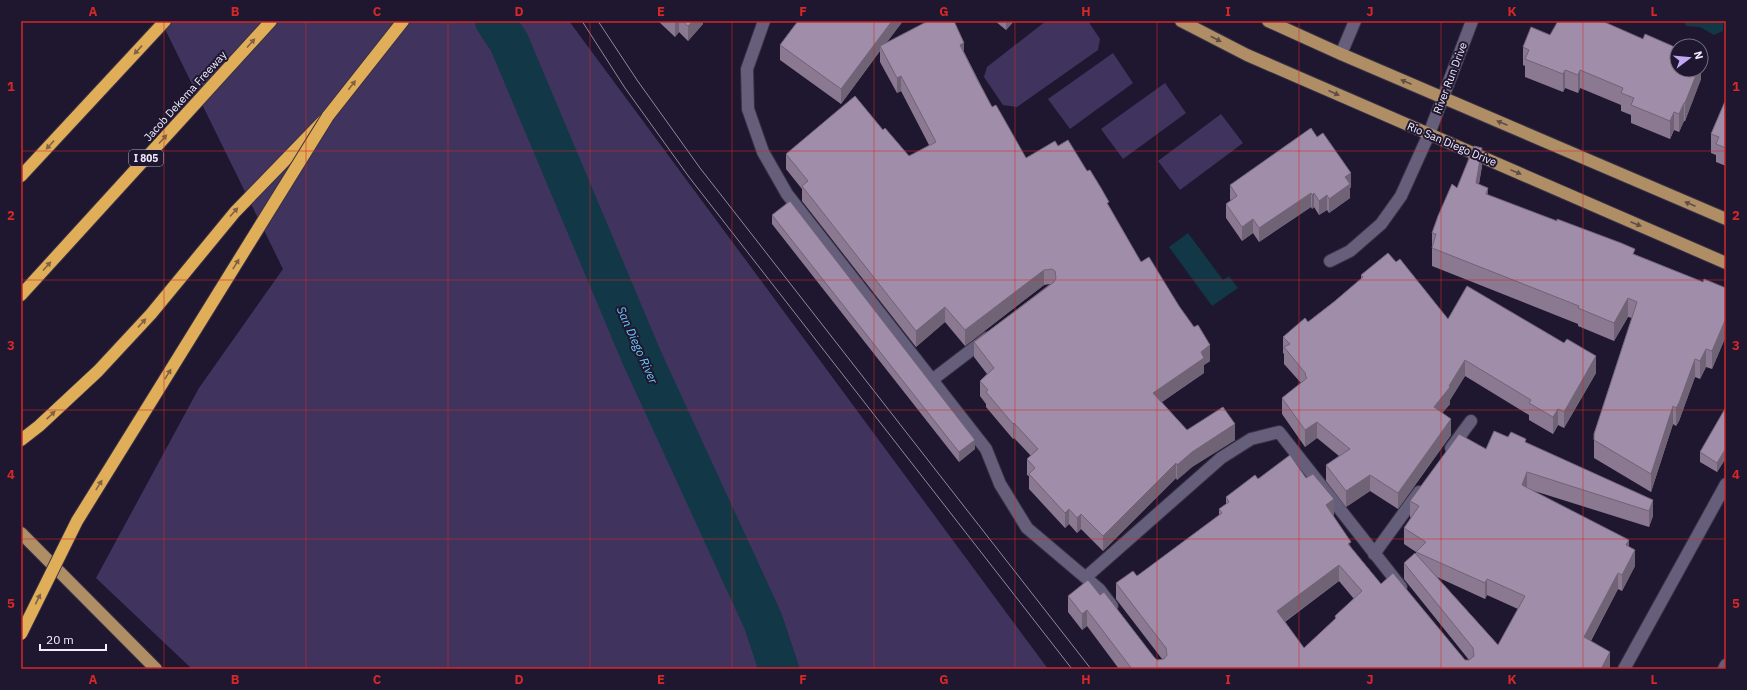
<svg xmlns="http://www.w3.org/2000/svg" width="1747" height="690" font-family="'IBM Plex Sans',sans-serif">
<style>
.green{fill:#40345e}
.water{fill:#123746}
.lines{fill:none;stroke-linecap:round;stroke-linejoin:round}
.river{stroke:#123746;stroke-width:40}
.minor-casing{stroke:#383245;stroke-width:14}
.major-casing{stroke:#383245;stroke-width:14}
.highway-casing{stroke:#383245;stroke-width:14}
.minor{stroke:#665f7c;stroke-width:12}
.major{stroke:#af8e66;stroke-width:12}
.highway{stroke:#e0ad58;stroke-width:12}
.tram{stroke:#8e899d;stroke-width:1}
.highway-bridge-casing{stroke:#383245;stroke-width:14;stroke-linecap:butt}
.highway-bridge{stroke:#e0ad58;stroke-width:12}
.wall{fill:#8a7991;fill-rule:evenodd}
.shaded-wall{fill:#706376}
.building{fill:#a08da9;stroke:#706376;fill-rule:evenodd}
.oneway{fill:#5f4d48}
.oneway2{fill:#7f6244}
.grid{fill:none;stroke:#d62828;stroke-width:1;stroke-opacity:0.55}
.labels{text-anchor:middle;stroke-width:4;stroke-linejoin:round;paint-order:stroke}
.shield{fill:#1e172f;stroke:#b2aec1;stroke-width:1}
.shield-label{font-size:10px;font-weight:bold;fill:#f2eeff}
.street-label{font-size:11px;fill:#f2eeff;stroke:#1e172f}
.water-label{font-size:12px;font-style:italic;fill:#6acefb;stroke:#1e172f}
.neatline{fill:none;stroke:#d62828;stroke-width:1.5}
.grid-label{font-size:13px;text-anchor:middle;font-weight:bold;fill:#d62828}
</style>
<rect width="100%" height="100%" fill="#1e172f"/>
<path class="green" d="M161,21H569L1048,669H192L96,578L199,388L283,269Z
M1046,21H1088L1100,39L1098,50L1017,107L1003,105L984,77L987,67Z
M1113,53L1133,83L1070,129L1048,99Z
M1165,83L1186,113L1123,159L1101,129Z
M1221,114L1243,143L1180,190L1158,161Z"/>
<path class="water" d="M1684,21H1723V31L1714,35L1700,27L1686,26Z
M1188,233L1223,280L1229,276L1238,288L1212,306L1169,247Z"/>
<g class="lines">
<path class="river" d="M495,21L509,42L642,358L763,621L779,669"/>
<g class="minor-casing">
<path id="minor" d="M764,21L747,69L748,109L763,152L787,194L986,449L1000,484L1027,528L1099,589L1112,606
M1341,54L1355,21
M1330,261L1350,251L1381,224L1401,196L1429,134L1472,21
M932,380L987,338
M1451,448L1471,421
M1374,554L1419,492
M1086,577L1221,458L1251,439L1279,432L1401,587
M1624,669L1726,484
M1724,669L1726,665"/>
</g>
<g class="major-casing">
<path id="major" d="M1181,21L1247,55L1726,263
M1268,21L1341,54L1726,219
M21,533L156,669"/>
</g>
<g class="highway-casing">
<path id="highway" d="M21,176L165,21
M21,295L271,21
M21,440L39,426L98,371L151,314L235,212L328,116L403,21"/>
</g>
<use href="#minor" class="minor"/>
<use href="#major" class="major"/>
<use href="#highway" class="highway"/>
<path class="tram" d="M582,21L625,88L689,177L1072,669
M598,21L637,80L700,168L1091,669"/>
<g class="highway-bridge-casing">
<path id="highway-bridge" d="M21,634L77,521L328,116"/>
</g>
<use href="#highway-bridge" class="highway-bridge"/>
</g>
<path class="wall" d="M658,21H703V24L688,41L679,32L675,37Z
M798,21H903L886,43L964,52L992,107L1026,158L1058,146L1087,171L1109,206L1141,262L1210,361L1204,365V373L1162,402L1187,430L1235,440L1192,467L1177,480L1176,478L1103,551L1081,529L1077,533L1069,524L1065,528L1029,489V476L1027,475V459L1031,456L1014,438L1013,439L986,407V404L980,396V381L987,374L974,357V342L1050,284L1044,285L965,346L945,322L916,347L802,201V189L786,169V154L883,130L909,156L929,145L901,91L897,93L880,62V51L841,104L780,60V45Z
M995,21H1014L1006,30Z
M1604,21V22L1701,79L1685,121H1684L1679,132L1674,130L1670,139L1631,123V115L1621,111V105L1580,88L1578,93L1565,88L1563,92L1525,77V66L1523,65V47L1550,35Z
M1726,99V166L1716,162V155L1711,153V134Z
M1482,166L1479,184L1488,195L1703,282L1726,288V336L1712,369L1706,367L1700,379L1695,377L1679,421L1676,426L1673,424L1651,492L1594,458V434L1632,318L1628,317L1614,341L1578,326V324L1432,266V233L1457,188Z
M1230,185L1351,187L1350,188V198L1329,213L1327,210L1319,215L1314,207L1312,209L1311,207L1259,242L1253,233L1242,241L1226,218V204L1231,201L1230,199Z
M772,215L975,449L959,462L772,224Z
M1396,262L1448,319L1596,373L1564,428L1558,425L1553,434L1529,420V415L1465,376L1450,400V404L1442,413L1451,435L1398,509L1370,491L1346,507L1326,481V465L1339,456L1317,438L1305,447L1282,414V398L1301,383L1284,364V354L1283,353V337L1308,322L1335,301L1361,279V275Z
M1726,407V458L1717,472L1700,462V452Z
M1508,437L1526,443L1653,500V516L1649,527L1531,490L1629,547L1635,566L1622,591L1618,589L1591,641L1610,668V669H1119L1087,626L1082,630L1068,612V596L1100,595L1154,657L1157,660L1162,659L1116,599V583L1137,576L1219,515V509L1226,504V497L1258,479L1306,478L1334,515L1333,516L1351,547L1381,584L1465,660H1469L1404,579V563L1416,554V552L1404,544V528L1411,518L1410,517V501L1486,449ZM1437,577L1485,599L1487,595L1518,609L1498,645ZM1339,581L1354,599L1335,616V620L1304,648L1285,622Z"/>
<path class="shaded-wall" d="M677,21H679V32L675,37V23Z
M693,21H703V24L688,41V26Z
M892,21H903L882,49L880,46V51L841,104V89Z
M1006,21H1014L1006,30Z
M964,43V58L960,45Z
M1701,61V79L1685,121V103L1698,70H1701Z
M1565,70V88L1563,92V74Z
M1580,70V88L1578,93V75Z
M901,76V91L897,93V78Z
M1684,103V121L1679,132V114Z
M1674,112V130L1670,139V121Z
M1482,148V166L1476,201V183Z
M1351,173V187L1350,188V198L1329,213V199L1345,177Z
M1488,188V206L1486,194Z
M1311,193V207L1259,242V228Z
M1314,193V207L1312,209V195Z
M1327,195V210L1319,215V201Z
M1253,219V233L1242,241V227Z
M1044,270V285L965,346V330Z
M1628,298V317L1614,341V323Z
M945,307V322L916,347V331Z
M1726,318V336L1712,369V351Z
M1210,345V361L1204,365V373L1153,408V393L1201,352Z
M1706,349V367L1700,379V361Z
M1596,356V373L1564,428V412Z
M1695,359V377L1679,421L1676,426V408Z
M1465,360V376L1450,400V404L1434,423V407L1449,386Z
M1673,406V424L1651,492V474Z
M1558,409V425L1553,434V417Z
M1451,419V435L1398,509V493Z
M1317,422V438L1305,447V430Z
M1014,423V438L1013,439V424Z
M1235,424V440L1192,467L1177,480V465L1192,452Z
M975,440V449L959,462V452Z
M1726,448V458L1717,472V463Z
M1176,463V478L1103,551V536Z
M1527,472V488L1522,485Z
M1370,475V491L1346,507V491Z
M1334,499V515L1326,521V505Z
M1653,500V516L1649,527V511Z
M1069,509V524L1065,528V513Z
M1081,514V529L1077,533V518Z
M1629,540V556L1626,545Z
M1635,550V566L1622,591V575Z
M1339,565V581L1277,627V611Z
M1618,573V589L1584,653V637Z
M1487,579V595L1485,599V583Z
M1087,610V626L1082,630V614Z
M1610,652V669H1601Z"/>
<path class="building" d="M682,21H693L688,26Z
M798,21H892L841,89L780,45Z
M928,21H940V22L942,21H954L964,43L960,45L978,81L992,107L996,105L1004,119L1026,158L1055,141L1058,146L1068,140L1087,171L1090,170L1101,188L1109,202L1107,203L1141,262L1149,257L1179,306L1194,327L1198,325L1210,345L1201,352L1204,358L1153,393L1187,430L1223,407L1235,424L1192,452L1177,465L1176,463L1103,536L1081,514L1077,518L1069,509L1065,513L1029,474L1035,468L1027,459L1038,449L1014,423L1013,424L986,392L988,390L980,381L994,368L974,342L1054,282L1056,278L1055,271L1052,269L1044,270L965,330L945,307L916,331L802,186L808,181L786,154L855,96L883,130L885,128L909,156L936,142L901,76L897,78L880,46Z
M1558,21H1602L1643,39L1645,34L1677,48V70H1698L1685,103H1684L1679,114L1674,112L1670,121L1631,105L1634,98L1621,93L1623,88L1580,70L1578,75L1565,70L1563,74L1525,59L1529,50L1523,47L1531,27L1550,35Z
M1726,99V148L1716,144L1719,137L1711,134Z
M1311,128L1317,137L1323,133L1351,173L1345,177L1350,184L1329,199L1327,195L1319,201L1314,193L1312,195L1311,193L1259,228L1253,219L1242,227L1226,204L1237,196L1230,185Z
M1474,146L1482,148L1476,183L1488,188L1486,194L1557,221V219L1621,243L1635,249L1633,254L1703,282L1704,279L1726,288V318L1712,351L1706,349L1700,361L1695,359L1679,403L1676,408L1673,406L1651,474L1594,440V434L1637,302L1628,298L1614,323L1578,308L1579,306L1432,248L1436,234L1432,233L1438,216L1452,184L1457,188Z
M790,201L975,440L959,452L772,215Z
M1388,253L1396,262L1400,259L1448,319L1467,286L1564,343L1567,339L1596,356L1564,412L1558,409L1553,417L1529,403L1531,400L1465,360L1449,386L1450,387L1434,407L1451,419L1398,493L1370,475L1346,491L1326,465L1350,449L1317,422L1305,430L1282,398L1307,378L1305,375L1306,374L1284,347L1290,344L1283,337L1305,318L1308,322L1335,301L1363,277L1361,275Z
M1726,407V448L1717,463L1700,452Z
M1494,431L1508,437L1511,432L1526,439L1525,442L1653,500L1649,511L1527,472L1522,485L1629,540L1626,545L1635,550L1622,575L1618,573L1584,637L1610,652L1601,669H1132L1087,610L1082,614L1068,596L1088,580L1100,595L1104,592L1154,657L1157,660L1164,659L1167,655L1166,648L1116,583L1133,571L1137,576L1222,513L1219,509L1229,502L1226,497L1255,475L1258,479L1290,455L1306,478L1313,474L1334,499L1326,505L1351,542L1348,544L1381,584L1393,573L1465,660H1469L1474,656L1473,648L1404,563L1415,553L1498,645L1525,596L1487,579L1485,583L1416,552L1426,542L1404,528L1419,506L1410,501L1459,434L1486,449ZM1339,565L1362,591L1335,616L1336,618L1304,648L1277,611Z"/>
<defs><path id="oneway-solid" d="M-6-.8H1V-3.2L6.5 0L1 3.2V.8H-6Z"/></defs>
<g class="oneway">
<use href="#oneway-solid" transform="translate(1216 39) rotate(27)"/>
<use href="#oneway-solid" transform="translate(1406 82) rotate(-157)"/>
<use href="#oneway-solid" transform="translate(1334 93) rotate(24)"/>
<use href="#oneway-solid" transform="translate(1502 123) rotate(-157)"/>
<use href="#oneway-solid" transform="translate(1516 172) rotate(23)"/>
<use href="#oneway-solid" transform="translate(1690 204) rotate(-157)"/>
<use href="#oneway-solid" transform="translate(1636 224) rotate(23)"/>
</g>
<g class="oneway2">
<use href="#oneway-solid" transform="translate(251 43) rotate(-48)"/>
<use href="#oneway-solid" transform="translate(138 50) rotate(133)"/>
<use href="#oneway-solid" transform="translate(352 85) rotate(-52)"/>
<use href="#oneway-solid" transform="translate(163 139) rotate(-48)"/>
<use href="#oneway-solid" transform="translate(50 145) rotate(133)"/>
<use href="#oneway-solid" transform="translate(234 212) rotate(-48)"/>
<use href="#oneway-solid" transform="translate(236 264) rotate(-58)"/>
<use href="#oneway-solid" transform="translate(47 266) rotate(-48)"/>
<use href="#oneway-solid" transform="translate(142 323) rotate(-47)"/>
<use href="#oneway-solid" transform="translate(168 374) rotate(-58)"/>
<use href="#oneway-solid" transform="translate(51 415) rotate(-43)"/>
<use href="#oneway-solid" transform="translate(99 485) rotate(-58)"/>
<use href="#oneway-solid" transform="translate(38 599) rotate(-64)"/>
</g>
<path class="grid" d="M164,21V669M306,21V669M448,21V669M590,21V669M732,21V669M874,21V669M1015,21V669M1157,21V669M1299,21V669M1441,21V669M1583,21V669M21,151H1726M21,280H1726M21,410H1726M21,539H1726"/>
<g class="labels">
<rect class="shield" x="129" y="150" width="34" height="16" rx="3"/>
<g class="shield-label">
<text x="146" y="162">I 805</text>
</g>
<g class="street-label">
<text transform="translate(1450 78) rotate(-69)" y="4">River Run Drive</text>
<text transform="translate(185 96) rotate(-48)" y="4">Jacob Dekema Freeway</text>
<text transform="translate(1452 144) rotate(23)" y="4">Rio San Diego Drive</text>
</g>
<g class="water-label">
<text transform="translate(637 345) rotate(66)" y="4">San Diego River</text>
</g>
</g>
<rect width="1747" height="690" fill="none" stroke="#1e172f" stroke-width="44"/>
<g transform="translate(1689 58) rotate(74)"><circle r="19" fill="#1e172f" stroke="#736d82"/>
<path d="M0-3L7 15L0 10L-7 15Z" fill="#c1a8f3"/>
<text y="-6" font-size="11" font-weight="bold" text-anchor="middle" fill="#f2eeff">N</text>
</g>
<path d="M40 644v6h66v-6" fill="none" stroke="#f2eeff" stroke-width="2"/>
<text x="46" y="644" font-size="12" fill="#f2eeff" stroke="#1e172f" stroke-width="3" paint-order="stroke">20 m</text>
<rect x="22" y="22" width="1703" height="646" class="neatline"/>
<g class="grid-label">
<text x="93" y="16">A</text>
<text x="235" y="16">B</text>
<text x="377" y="16">C</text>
<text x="519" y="16">D</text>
<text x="661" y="16">E</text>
<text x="803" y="16">F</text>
<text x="944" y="16">G</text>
<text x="1086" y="16">H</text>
<text x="1228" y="16">I</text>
<text x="1370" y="16">J</text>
<text x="1512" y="16">K</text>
<text x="1654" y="16">L</text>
<text x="11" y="91">1</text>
<text x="1736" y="91">1</text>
<text x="11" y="220">2</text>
<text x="1736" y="220">2</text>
<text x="11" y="350">3</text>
<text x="1736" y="350">3</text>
<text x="11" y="479">4</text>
<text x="1736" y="479">4</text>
<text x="11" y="608">5</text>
<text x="1736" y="608">5</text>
<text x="93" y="684">A</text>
<text x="235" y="684">B</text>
<text x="377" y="684">C</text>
<text x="519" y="684">D</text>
<text x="661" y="684">E</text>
<text x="803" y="684">F</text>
<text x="944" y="684">G</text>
<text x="1086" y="684">H</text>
<text x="1228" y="684">I</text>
<text x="1370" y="684">J</text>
<text x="1512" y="684">K</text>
<text x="1654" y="684">L</text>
</g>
</svg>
